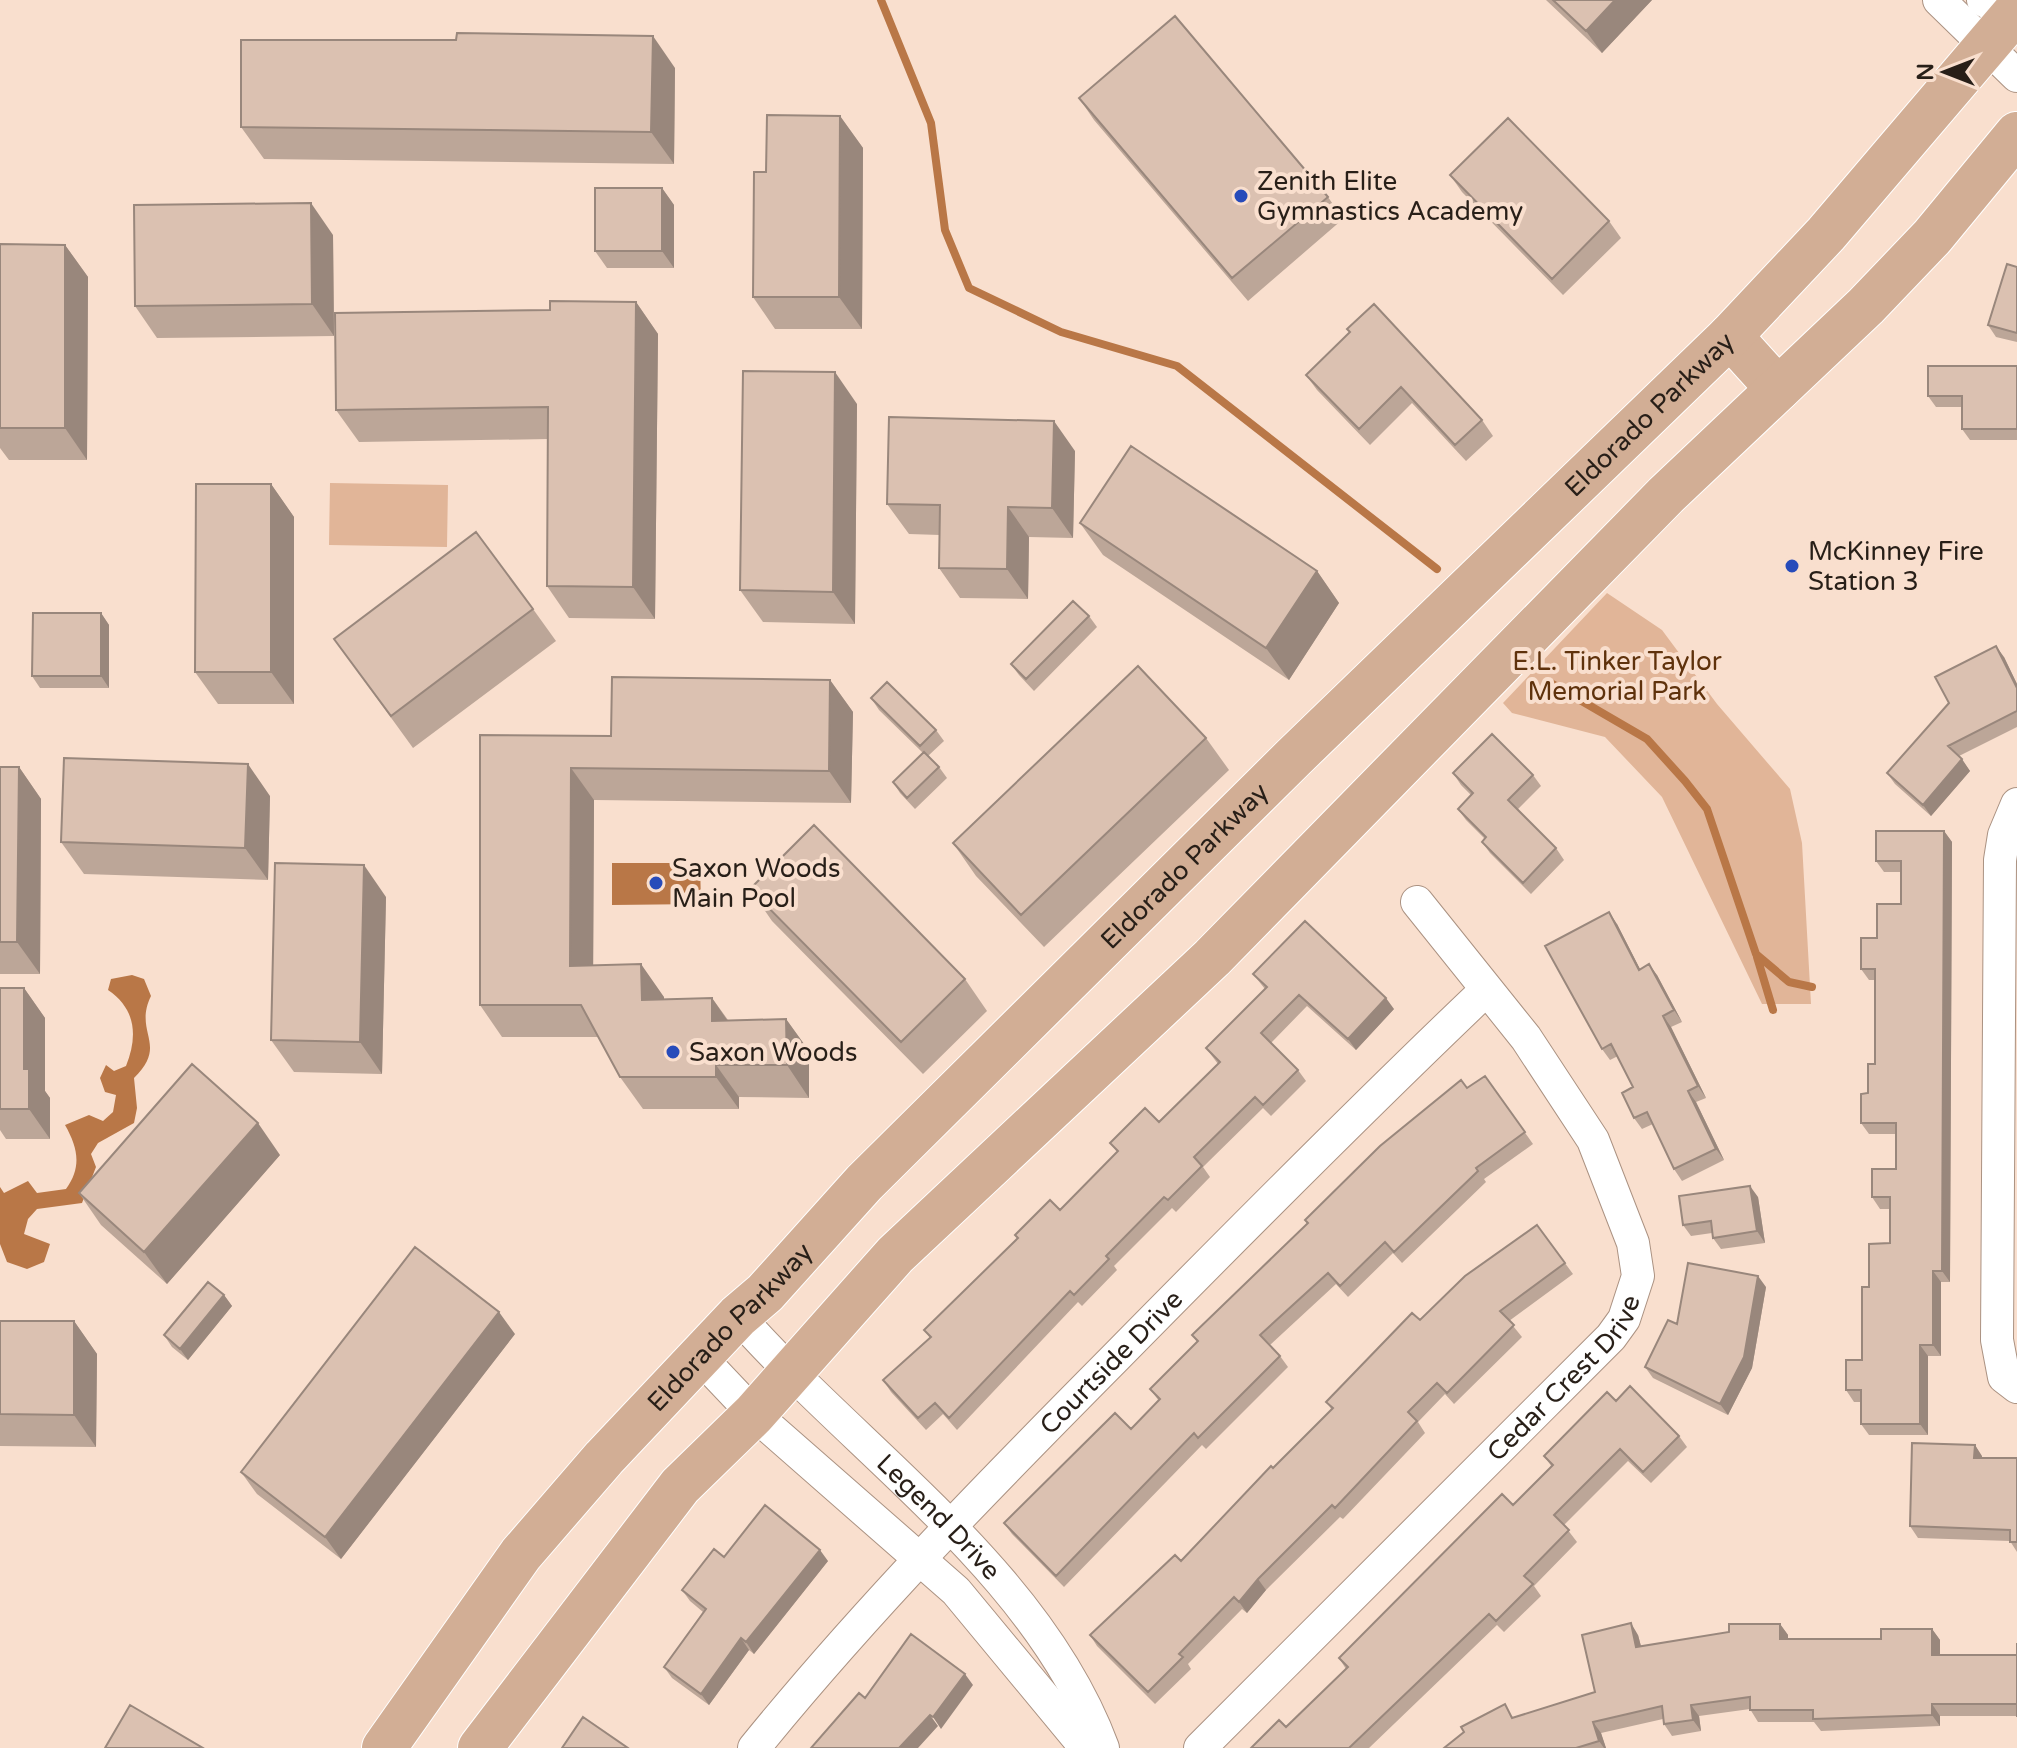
<svg xmlns="http://www.w3.org/2000/svg" width="2017" height="1748" font-family="'Varela Round',sans-serif">
<style>
.green{fill:#e1b598}
.water{fill:#b97747}
.lines{fill:none;stroke-linecap:round;stroke-linejoin:round}
.stream{stroke:#b97747;stroke-width:8}
.minor-casing{stroke:#ab9282;stroke-width:34}
.primary-casing{stroke:#fff;stroke-width:46}
.minor{stroke:#fff;stroke-width:32}
.primary{stroke:#d2ae95;stroke-width:44}
.wall{fill:#bca698}
.shaded-wall{fill:#99877c}
.building{fill:#dbc1b1;stroke:#99877c;stroke-width:2}
.poi-dot{fill:#274bba;stroke:#f9dfce;stroke-width:3}
.labels{text-anchor:middle;stroke-width:8;stroke-linejoin:round;paint-order:stroke}
.poi-label{font-size:26px;fill:#281f18;stroke:#f9dfce;text-anchor:start}
.street-label{font-size:26px;fill:#281f18;stroke:#f9dfce}
.park-label{font-size:26px;fill:#5f320c;stroke:#f9dfce}
</style>
<rect width="100%" height="100%" fill="#f9dfce"/>
<path class="green" d="M330,483L448,485L447,547L329,545Z
M1607,593L1662,630L1717,704L1790,789L1802,843L1811,1004H1762L1662,797L1605,737L1512,713L1503,703Z"/>
<path class="water" d="M612,863H700L701,904L612,905Z
M132,975L144,979L151,996C133,1033 169,1044 134,1078L137,1108L134,1123L98,1143L91,1154L96,1167L82,1203L37,1209L28,1219L24,1234L50,1244L44,1262L27,1269L7,1262L0,1244V1187L4,1193L28,1181L37,1193L66,1189C82,1167 78,1148 65,1125L89,1115L103,1121L113,1112L116,1095L105,1092L100,1078L106,1065L114,1071L126,1066C138,1036 136,1009 108,990L111,979Z"/>
<g class="lines">
<path class="stream" d="M881,0L931,123L945,230L969,288L1061,332L1177,366L1437,569
M1549,682L1647,739L1685,781L1707,809L1756,954L1789,982L1812,987
M1757,957L1773,1010"/>
<g class="minor-casing">
<g id="minor">
<path d="M1939,0L2017,76"/>
<path d="M1983,0L2017,19"/>
<path d="M2017,804L2004,835L2000,860L1997,1340L2004,1377L2017,1387"/>
<path id="s1" d="M738,1316C859,1453 1038,1572 1103,1748"/>
<path d="M700,1357L754,1414L956,1591L1086,1748"/>
<path id="s2" d="M754,1748C866,1610 990,1484 1116,1357C1238,1233 1360,1110 1486,990"/>
<path id="s3" d="M1200,1748L1611,1337L1624,1319L1638,1276L1633,1243L1593,1140L1526,1038L1417,902"/>
</g>
</g>
<g class="primary-casing">
<g id="primary">
<path d="M1730,336L1778,389"/>
<path id="s4" d="M384,1748L521,1554L604,1458L738,1316L765,1293L864,1183L1293,758L1730,336L1826,234L2017,10"/>
<path d="M480,1748L680,1486L754,1414L895,1255L1212,958L1666,495L1866,306L1932,237L2017,134"/>
</g>
</g>
<use href="#minor" class="minor"/>
<use href="#primary" class="primary"/>
</g>
<path class="wall" d="M1546,0H1652L1602,53Z
M675,68L674,164L264,159L241,127Z
M1079,98L1328,197L1343,219L1248,301L1094,120Z
M840,116L863,148L862,329H775L753,297L766,172Z
M1450,175L1609,221L1621,238L1563,295L1462,192Z
M662,188L674,205V268H607L595,251Z
M333,235L334,336L157,338L135,306Z
M65,245L88,277L87,460H9L0,448V428Z
M2017,267V342L1996,337L1988,325Z
M636,302L658,334L655,619L569,618L547,586L548,439L359,442L336,410L550,310Z
M1350,333L1482,420L1493,436L1466,461L1412,403L1370,445L1317,390L1306,375Z
M2017,366V440H1970L1962,429V407H1936L1928,396Z
M857,404L855,624L763,622L740,590Z
M1075,451L1073,538L1029,537L1028,599L960,598L939,568L940,535L909,534L887,504Z
M271,484L294,517V704H218L195,672Z
M1080,523L1317,571L1339,603L1289,680L1103,555Z
M533,609L556,641L413,748L334,639Z
M101,613L109,625V688H40L32,676Z
M1089,616L1097,627L1034,691L1019,675L1011,664Z
M2004,657L2017,684V727L1959,756L1970,771L1931,816L1895,784L1887,773Z
M830,680L853,712L851,803L594,800L593,966L664,997V999L712,998L728,1020L786,1019L809,1051V1098L739,1097V1109H643L620,1077L599,1037H502L480,1005V735L611,736Z
M871,698L936,730L944,741L928,756L939,767L947,778L915,809L900,793L893,782L923,753L879,710Z
M1206,738L1229,770L1044,947L976,876L953,843Z
M0,767H19L41,799L40,974H0Z
M1453,773L1533,775L1541,786L1517,810L1556,848L1564,860L1531,894L1490,853L1482,842L1485,839L1466,820L1458,809L1471,795L1461,785Z
M270,796L268,880L84,874L61,842Z
M1944,831L1952,842L1950,1282H1941V1356H1928V1435H1869L1861,1424V1402H1854L1846,1390L1862,1360L1869,1287L1890,1243V1209H1880L1872,1197L1896,1169V1134H1869L1861,1123L1875,1064V980H1869L1861,969L1877,938L1901,904V872H1884L1876,861Z
M750,889L965,979L987,1011L923,1074L772,921Z
M386,897L382,1074L294,1072L271,1040Z
M1617,924L1640,969L1657,975L1682,1022L1671,1027L1706,1098L1696,1102L1724,1160L1682,1181L1674,1169L1653,1124L1642,1129L1634,1118L1633,1087L1618,1056L1610,1060L1602,1049Z
M1253,974L1394,1009L1356,1050L1307,1006L1271,1043L1298,1070L1306,1081L1271,1116L1263,1108L1203,1167L1210,1177L1176,1212L1172,1208L1114,1266L1117,1270L1082,1306L1078,1302L957,1430L943,1414L926,1430L891,1392L883,1380L930,1338L924,1330L1018,1239L1015,1235L1060,1210L1117,1152L1110,1143L1159,1122L1218,1064L1206,1048L1265,989Z
M0,988H24L45,1018V1091L50,1098V1139H6L0,1130Z
M1485,1076L1533,1144L1484,1179L1486,1182L1402,1263L1393,1253L1348,1297L1336,1284L1270,1345L1280,1356L1288,1367L1206,1449L1202,1445L1064,1587L1012,1534L1004,1523L1131,1429L1159,1401L1150,1389L1197,1342L1192,1335L1307,1224L1305,1220L1467,1088Z
M280,1155L167,1284L101,1225L79,1193Z
M1758,1197L1765,1243L1721,1249L1713,1238L1712,1233L1691,1236L1683,1225Z
M1537,1225L1573,1274L1509,1321L1522,1337L1454,1404L1445,1394L1418,1422L1425,1433L1343,1519L1340,1517L1266,1590L1247,1613L1242,1609L1188,1664L1191,1669L1155,1704L1097,1646L1090,1635L1181,1561L1332,1410L1326,1402L1420,1320Z
M1766,1287L1752,1368L1728,1415L1653,1378L1645,1367L1677,1324Z
M224,1295L232,1306L188,1360L172,1347L164,1335Z
M0,1321H74L97,1354L96,1447L0,1446Z
M515,1334L341,1559L257,1494L241,1472Z
M1616,1401L1679,1436L1687,1447L1651,1483L1628,1461L1564,1525L1577,1542L1534,1586L1541,1596L1504,1632L1497,1625L1369,1748H1251L1286,1727L1346,1669L1339,1658L1513,1505L1552,1467L1544,1456Z
M1975,1445L1982,1458H2017V1552L2010,1541L1918,1538L1910,1526Z
M724,1557L828,1561L754,1654L749,1650L709,1705L672,1678L664,1667L703,1612L690,1601L682,1590Z
M1780,1624L1788,1635V1639H1881L1932,1629L1940,1640V1655H2017V1716H1940V1726L1821,1731L1814,1722H1758L1750,1709L1699,1716L1701,1731L1672,1736L1664,1724L1663,1719L1601,1733L1606,1748H1444L1514,1717L1595,1692L1638,1635L1641,1646Z"/>
<path class="shaded-wall" d="M1615,0H1652L1602,53L1586,31Z
M653,36L675,68L674,164L651,132Z
M840,116L863,148L862,329L839,297Z
M662,188L674,205V268L662,251Z
M311,203L333,235L334,336L312,304Z
M65,245L88,277L87,460L65,428Z
M636,302L658,334L655,619L633,587Z
M835,372L857,404L855,624L833,592Z
M1054,421L1075,451L1073,538L1052,508Z
M271,484L294,517V704L271,672Z
M1008,507L1029,537L1028,599L1007,569Z
M1317,571L1339,603L1289,680L1266,648Z
M101,613L109,625V688L101,676Z
M1996,646L2004,657L2017,684V688Z
M830,680L853,712L851,803L829,771Z
M1962,759L1970,771L1931,816L1923,805Z
M248,764L270,796L268,880L245,848Z
M19,767L41,799L40,974L17,942Z
M571,768L594,800L593,999L570,966Z
M1944,831L1952,842L1950,1282L1942,1271Z
M364,865L386,897L382,1074L360,1042Z
M1609,912L1617,924L1646,981L1639,970Z
M641,964L664,997L665,1032L642,1000Z
M1649,964L1657,975L1682,1022L1674,1010Z
M24,988L45,1018V1091L50,1098V1139L29,1109L24,1069Z
M712,998L734,1030L712,1021Z
M1386,998L1394,1009L1356,1050L1348,1039Z
M1663,1016L1671,1027L1706,1098L1698,1086Z
M786,1019L809,1051V1098L787,1065Z
M716,1065L739,1097V1109L716,1077Z
M1688,1091L1696,1102L1724,1160L1716,1149Z
M258,1123L280,1155L167,1284L144,1252Z
M1750,1186L1758,1197L1765,1243L1757,1231Z
M1933,1271L1941,1282V1356L1933,1345Z
M1758,1276L1766,1287L1752,1368L1728,1415L1720,1404Z
M224,1295L232,1306L188,1360L180,1349Z
M499,1312L515,1334L341,1559L325,1537Z
M74,1321L97,1354L96,1447L74,1415Z
M1920,1345L1928,1356V1435L1920,1424Z
M1975,1445L1982,1456V1469L1974,1458Z
M820,1550L828,1561L754,1654L746,1642Z
M1258,1579L1266,1590L1247,1613L1239,1602Z
M1631,1623L1638,1635L1644,1658L1636,1647Z
M1780,1624L1788,1635V1650L1780,1639Z
M1932,1629L1940,1640V1666L1932,1655Z
M741,1638L749,1650L709,1705L701,1694Z
M965,1674L973,1685L941,1729L933,1717Z
M1932,1704L1940,1716V1726L1932,1715Z
M1691,1705L1699,1716L1701,1731L1693,1720Z
M930,1715L938,1726L918,1748H899Z
M1593,1722L1601,1733L1606,1748H1604L1599,1741Z"/>
<path class="building" d="M1553,0H1615L1586,31Z
M1175,16L1328,197L1232,278L1079,98Z
M457,33L653,36L651,132L241,127V40H456Z
M767,115L840,116L839,297H753L754,172H766Z
M1508,118L1609,221L1552,279L1450,175Z
M595,188H662V251H595Z
M311,203L312,304L135,306L134,205Z
M0,244L65,245V428H0Z
M2007,264L2017,267V333L1988,325Z
M550,301L636,302L633,587L547,586L548,407L336,410L335,313L550,310Z
M1374,304L1482,420L1455,445L1401,387L1359,429L1306,375L1350,332L1347,329Z
M1928,366H2017V429H1962V396H1928Z
M743,371L835,372L833,592L740,590Z
M889,417L1054,421L1052,508L1008,507L1007,569L939,568L940,505L887,504Z
M1131,446L1317,571L1266,648L1080,523Z
M196,484H271V672H195Z
M476,532L533,609L391,716L334,639Z
M1073,601L1089,616L1026,679L1011,664Z
M33,613H101V676H32Z
M1996,646L2017,688V711L1948,746L1962,759L1923,805L1887,773L1949,703L1935,677Z
M1138,666L1206,738L1021,915L953,843Z
M612,677L830,680L829,771L571,768L570,966L641,964L642,1000L712,998V1021L786,1019L787,1065H716V1077H620L581,1005H480V735L611,736Z
M887,682L936,730L920,746L871,698Z
M1492,734L1533,775L1508,800L1556,848L1523,883L1482,842L1486,837L1458,809L1473,793L1453,773Z
M924,752L939,767L907,798L893,782Z
M64,758L248,764L245,848L61,842Z
M0,767H19L17,942H0Z
M814,825L965,979L901,1042L750,889Z
M1876,831H1944L1942,1271H1933V1345H1920V1424H1861V1390H1846V1360H1862V1287H1869V1244L1890,1243V1197H1872V1169H1896V1123H1861V1094L1868,1093V1064H1875V969H1861V938H1877V904H1901V861H1876Z
M275,863L364,865L360,1042L271,1040Z
M1609,912L1639,970L1649,964L1674,1010L1663,1016L1698,1086L1688,1091L1716,1149L1674,1169L1647,1112L1634,1118L1622,1093L1633,1087L1611,1044L1602,1049L1545,946Z
M1305,921L1386,998L1348,1039L1299,995L1261,1033L1298,1070L1263,1105L1255,1097L1194,1157L1202,1166L1168,1200L1164,1197L1106,1256L1109,1259L1074,1295L1070,1291L949,1418L935,1403L918,1418L883,1380L931,1337L924,1330L1018,1238L1015,1235L1050,1200L1060,1210L1118,1151L1110,1143L1145,1108L1159,1122L1220,1062L1206,1048L1267,987L1253,974Z
M0,988H24V1069H29V1109H0Z
M192,1064L258,1123L144,1252L79,1193Z
M1485,1076L1525,1132L1476,1168L1478,1171L1394,1252L1385,1242L1340,1286L1328,1273L1260,1335L1280,1356L1198,1438L1194,1433L1056,1576L1004,1523L1115,1413L1131,1429L1160,1399L1150,1389L1198,1341L1192,1335L1308,1223L1305,1220L1380,1146L1461,1080L1467,1088Z
M1750,1186L1757,1231L1713,1238L1711,1221L1683,1225L1679,1196Z
M1537,1225L1565,1263L1500,1311L1514,1325L1447,1393L1437,1383L1408,1412L1417,1421L1335,1508L1332,1505L1258,1579L1239,1602L1234,1597L1179,1654L1183,1657L1148,1692L1090,1635L1175,1555L1181,1561L1271,1466L1273,1468L1333,1408L1326,1402L1412,1313L1420,1320L1465,1276Z
M415,1247L499,1312L325,1537L241,1472Z
M1688,1263L1758,1276L1744,1357L1720,1404L1645,1367L1668,1320L1677,1324Z
M208,1282L224,1295L180,1349L164,1335Z
M0,1321H74V1415L0,1414Z
M1630,1386L1679,1436L1643,1472L1620,1449L1554,1515L1569,1530L1524,1576L1533,1584L1496,1621L1489,1614L1349,1748H1251L1279,1720L1286,1727L1348,1667L1339,1658L1502,1494L1513,1505L1553,1465L1544,1456L1607,1392L1616,1401Z
M1912,1443L1975,1445L1974,1458H2017V1542H2010V1530L1910,1526Z
M765,1505L820,1550L746,1642L741,1638L701,1694L664,1667L706,1609L682,1590L714,1549L724,1557Z
M1631,1623L1636,1647L1729,1632V1624H1780V1639H1881V1629H1932V1655H2017V1643V1717V1704H1932V1715L1813,1719V1710H1750V1697L1691,1705L1693,1720L1664,1724L1662,1706L1593,1722L1599,1741L1576,1748H1444L1464,1732L1461,1727L1505,1704L1512,1718L1595,1692L1582,1635Z
M911,1634L965,1674L933,1717L930,1715L899,1748H811L859,1693L865,1698Z
M130,1705L203,1748H105Z
M583,1717L628,1748H562Z"/>
<g class="poi-dot">
<circle cx="1241" cy="196" r="8"/>
<circle cx="1792" cy="566" r="8"/>
<circle cx="656" cy="883" r="8"/>
<circle cx="673" cy="1052" r="8"/>
</g>
<g class="labels">
<g class="poi-label">
<text x="1257" y="190">Zenith Elite<tspan x="1257" dy="30">Gymnastics Academy</tspan></text>
<text x="1808" y="560">McKinney Fire<tspan x="1808" dy="30">Station 3</tspan></text>
<text x="672" y="877">Saxon Woods<tspan x="672" dy="30">Main Pool</tspan></text>
<text x="689" y="1061">Saxon Woods</text>
</g>
<g class="street-label">
<text dy="9" stroke="none"><textPath href="#s4" startOffset="1842">Eldorado Parkway</textPath></text>
<text dy="9" stroke="none"><textPath href="#s4" startOffset="1194">Eldorado Parkway</textPath></text>
<text dy="9" stroke="none"><textPath href="#s4" startOffset="546">Eldorado Parkway</textPath></text>
<text dy="9" stroke="none"><textPath href="#s2" startOffset="526">Courtside Drive</textPath></text>
<text dy="9" stroke="none"><textPath href="#s3" startOffset="520">Cedar Crest Drive</textPath></text>
<text dy="9" stroke="none"><textPath href="#s1" startOffset="284">Legend Drive</textPath></text>
</g>
<g class="park-label">
<text x="1617" y="670">E.L. Tinker Taylor<tspan x="1617" dy="30">Memorial Park</tspan></text>
</g>
</g>
<g transform="translate(1945 72) rotate(270)" stroke="#f9dfce" stroke-width="6" paint-order="stroke">
<path d="M0-6L14 30L0 20L-14 30Z" fill="#281f18"/>
<text y="-12" font-size="22" font-weight="bold" text-anchor="middle" fill="#281f18">N</text>
</g>
</svg>
